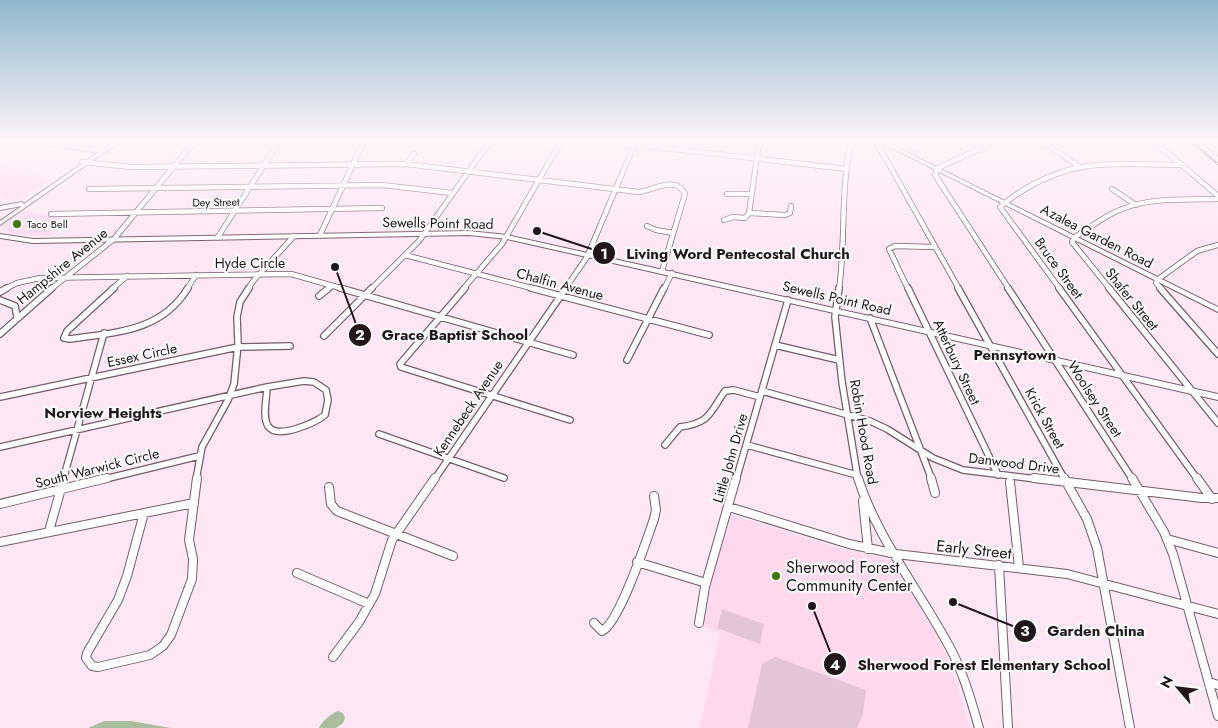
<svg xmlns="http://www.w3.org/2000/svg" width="1218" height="728" font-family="Jost,sans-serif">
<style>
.built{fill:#fed9ee}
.green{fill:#e4c5d7}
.water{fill:#aabe9f}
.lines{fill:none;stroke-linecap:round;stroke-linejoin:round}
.river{fill:#aabe9f;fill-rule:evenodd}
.minor-far2-casing{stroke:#745c6a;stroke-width:6}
.minor-far1-casing{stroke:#745c6a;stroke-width:8}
.minor-casing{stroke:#745c6a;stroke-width:10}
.major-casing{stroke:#745c6a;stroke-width:2}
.minor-far2{stroke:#fff;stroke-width:4.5}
.minor-far1{stroke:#fff;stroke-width:5.5}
.minor{stroke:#fff;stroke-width:8}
.major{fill:#fff;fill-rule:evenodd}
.rail-casing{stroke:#4d4048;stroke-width:2.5}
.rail{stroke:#fbfbfb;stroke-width:1;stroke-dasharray:3;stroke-linecap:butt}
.poi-dot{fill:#3e770a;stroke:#fbfbfb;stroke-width:2}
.labels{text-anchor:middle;stroke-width:4;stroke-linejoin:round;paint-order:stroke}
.far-street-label{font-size:11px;fill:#20161c;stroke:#fbfbfb}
.far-poi-label{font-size:11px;fill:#20161c;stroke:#fbfbfb;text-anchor:start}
.street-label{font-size:14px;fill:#20161c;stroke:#fbfbfb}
.neighbourhood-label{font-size:15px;font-weight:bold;fill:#20161c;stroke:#fbfbfb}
.near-street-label{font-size:16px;fill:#20161c;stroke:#fbfbfb}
.near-poi-label{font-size:16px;fill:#20161c;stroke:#fbfbfb;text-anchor:start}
.leader{fill:none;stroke:#20161c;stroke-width:2}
.callout-dot{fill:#20161c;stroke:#fbfbfb;stroke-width:2}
.mark-label{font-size:15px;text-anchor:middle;font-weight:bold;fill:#fff}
.callout-label{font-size:15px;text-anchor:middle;font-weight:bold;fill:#20161c;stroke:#fbfbfb;stroke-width:4;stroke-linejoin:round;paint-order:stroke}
</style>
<rect width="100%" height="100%" fill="#fee7f4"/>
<path class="built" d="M0,166L7,167L50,180L23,198L17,200L3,198L0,194Z
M24,211L48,215H70L50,236L12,233L2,227Z
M731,515L848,551L892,560L937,636L951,666L970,728H700L720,633L701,626L710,586Z"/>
<path class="green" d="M722,609L764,624L760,644L717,628Z
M775,657L866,690L863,714L857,728H748L762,664Z"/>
<path class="water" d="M104,721H131L171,728H88Z"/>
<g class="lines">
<path class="river" d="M338,711L343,713L345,718L343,723L336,728H319C322,721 331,714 338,711Z"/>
<g class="minor-far2-casing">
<path id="minor-far2" d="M44,143L104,151
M622,143L847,169
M877,143L959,289
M906,143L917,149
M992,143L938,168L935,175L1009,289
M1045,143L1081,168
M1156,143L1218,196
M1198,143L1218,160
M82,162L131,167L406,164L639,192C654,190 676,175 685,194L662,271
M406,164L414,154
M89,189L382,185L452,193
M1112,189L1136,205
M727,194H751
M749,213L785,215L790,213L791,206
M51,214L382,208
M724,220L733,217L745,218L749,213L759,143
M647,226L656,230L673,233
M320,235L363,143
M218,237L278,143
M405,255L535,289
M5,289L17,283L40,278L291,274L344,289
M51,289L114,239L193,143
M112,289L127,276
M187,289L196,275
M248,289L254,280L294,236
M328,289L332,286
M371,289L419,241L489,143
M463,289L502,244L560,143
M565,289L587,257L635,143
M664,289L672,273
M839,289C846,241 840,190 851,143
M908,289L889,249L895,246L934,247
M1060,289L1000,207C1020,190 1046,176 1072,169C1103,161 1148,165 1181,165
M1110,289L1072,242L1075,237C1090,228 1105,215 1122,209C1152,197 1186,200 1218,199
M1162,289L1156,283L1157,280L1197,251L1218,245"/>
</g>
<g class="minor-far1-casing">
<path id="minor-far1" d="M114,288L67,331L64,338L70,339C116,332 161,332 188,288
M340,288L573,355
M465,288L400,364L401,367L570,420
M531,288L709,335
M839,288L835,317L842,382L858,480
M908,288L998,475
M958,288L1065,480
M1008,288L1133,480
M1059,288L1198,480
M1109,288L1218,423
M1160,288L1218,354
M0,292L7,288
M319,296L329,288
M0,300L15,306L17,317
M870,318L932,480
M0,334L52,288
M324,336L372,288
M775,345L839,360
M627,360L664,288
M304,381L314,382L326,390L328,400L325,415C315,423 277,440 268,426C262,416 267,398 267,387Z
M762,391L870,421L887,429L933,458L963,470L1044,480
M0,397L238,347L290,346
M379,434L504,478
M665,445L680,427C710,423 709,414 725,391L734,390L760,397
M747,445L857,475
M0,447L267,387
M63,480L104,333
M101,480L199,456
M196,480L202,447L228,400L234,384L238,344L237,317L240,302L249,288
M434,480L566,288
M736,480L788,300"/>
</g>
<g class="minor-casing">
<path id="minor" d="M858,478C877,538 919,590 949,646C963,671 971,700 979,728
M931,478L935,493
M1034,478L1202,498H1218
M1064,478L1087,519L1097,548L1130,728
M1132,478L1164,532L1173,554L1218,716
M1197,478L1212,499
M1010,482L1019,567
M329,487L331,504L337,511L453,556
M863,501L868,549
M0,504L107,478
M729,507L849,544L896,554L1067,574L1218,614
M144,513L127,576L118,600L87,653L86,658L92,666L98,667L150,655L163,646L171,635L192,579L193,559L189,540L197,478
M49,531L64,478
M1167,539L1218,553
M0,542L194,503
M637,562L706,583
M999,565L1008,728
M297,573L369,604
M594,623L602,631C620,622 646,541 654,519L656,510L654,496
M699,623L705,587L736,478
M333,657L359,622L375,594L392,540L435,478
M1209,682L1218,685"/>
</g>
<g class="major-casing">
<path id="major" d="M112,143H118L0,225V221L22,206L0,210V206L22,202L24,204Z
M882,143H888L1218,307V312Z
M469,231L507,235L1218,394V400L507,239L469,235L33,243L0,238V234L33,239Z"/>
</g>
<use href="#minor-far2" class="minor-far2"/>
<use href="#minor-far1" class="minor-far1"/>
<use href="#minor" class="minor"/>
<use href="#major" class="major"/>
<g class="rail-casing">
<path id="rail" d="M1193,143L1218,164"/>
</g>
<use href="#rail" class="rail"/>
</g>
<linearGradient id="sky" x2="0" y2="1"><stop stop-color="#8fb8cb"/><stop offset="0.58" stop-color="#fff4fa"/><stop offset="1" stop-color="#fff4fa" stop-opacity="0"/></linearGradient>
<rect width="1218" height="245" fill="url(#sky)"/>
<g class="poi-dot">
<circle cx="17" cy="224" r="5"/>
<circle cx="776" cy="576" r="5"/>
</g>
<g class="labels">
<g class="far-street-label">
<text transform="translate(216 202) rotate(-1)" y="4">Dey Street</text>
</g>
<g class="far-poi-label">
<text x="27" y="228">Taco Bell</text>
</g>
<g class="street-label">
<text transform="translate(438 223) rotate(1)" y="5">Sewells Point Road</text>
<text transform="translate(1097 236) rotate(27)" y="5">Azalea Garden Road</text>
<text x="250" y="268">Hyde Circle</text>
<text transform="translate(62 266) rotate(-39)" y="5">Hampshire Avenue</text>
<text transform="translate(1059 268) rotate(54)" y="5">Bruce Street</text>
<text transform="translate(560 284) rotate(15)" y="5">Chalfin Avenue</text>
<text transform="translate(837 298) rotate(13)" y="5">Sewells Point Road</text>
<text transform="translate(1132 299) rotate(51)" y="5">Shafer Street</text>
<text transform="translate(142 355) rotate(-12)" y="5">Essex Circle</text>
<text transform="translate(957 362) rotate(65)" y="5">Atterbury Street</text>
<text transform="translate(1095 399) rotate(57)" y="5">Woolsey Street</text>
<text transform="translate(468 408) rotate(-56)" y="5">Kennebeck Avenue</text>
<text transform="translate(1045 418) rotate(61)" y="5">Krick Street</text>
<text transform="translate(864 432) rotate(80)" y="5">Robin Hood Road</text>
<text transform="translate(730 458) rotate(-74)" y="5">Little John Drive</text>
<text transform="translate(1014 463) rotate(7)" y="5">Danwood Drive</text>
<text transform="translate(97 468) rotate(-14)" y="5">South Warwick Circle</text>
</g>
<g class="neighbourhood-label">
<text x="1015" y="360">Pennsytown</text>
<text x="103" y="418">Norview Heights</text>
</g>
<g class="near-street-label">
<text transform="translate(974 549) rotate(6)" y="6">Early Street</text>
</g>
<g class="near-poi-label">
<text x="786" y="573">Sherwood Forest<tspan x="786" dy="18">Community Center</tspan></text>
</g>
</g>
<path class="leader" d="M537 231L604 253M335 267L360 335M953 602L1025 631M812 606L835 664"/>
<g class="callout-dot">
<circle cx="537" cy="231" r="5"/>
<circle cx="335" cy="267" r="5"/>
<circle cx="953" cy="602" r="5"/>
<circle cx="812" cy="606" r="5"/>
<circle cx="604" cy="253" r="12"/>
<circle cx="360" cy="335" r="12"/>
<circle cx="1025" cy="631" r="12"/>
<circle cx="835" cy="664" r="12"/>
</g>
<g class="mark-label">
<text x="604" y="259">1</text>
<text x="360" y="340">2</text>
<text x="1025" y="636">3</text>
<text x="835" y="670">4</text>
</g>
<g class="callout-label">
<text x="738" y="259">Living Word Pentecostal Church</text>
<text x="455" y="340">Grace Baptist School</text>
<text x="1096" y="636">Garden China</text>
<text x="984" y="670">Sherwood Forest Elementary School</text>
</g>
<g transform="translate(1178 688) rotate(298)" stroke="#fbfbfb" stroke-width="4" paint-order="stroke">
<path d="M0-4L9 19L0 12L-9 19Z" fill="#20161c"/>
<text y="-8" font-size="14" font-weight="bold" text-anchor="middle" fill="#20161c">N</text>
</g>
</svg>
